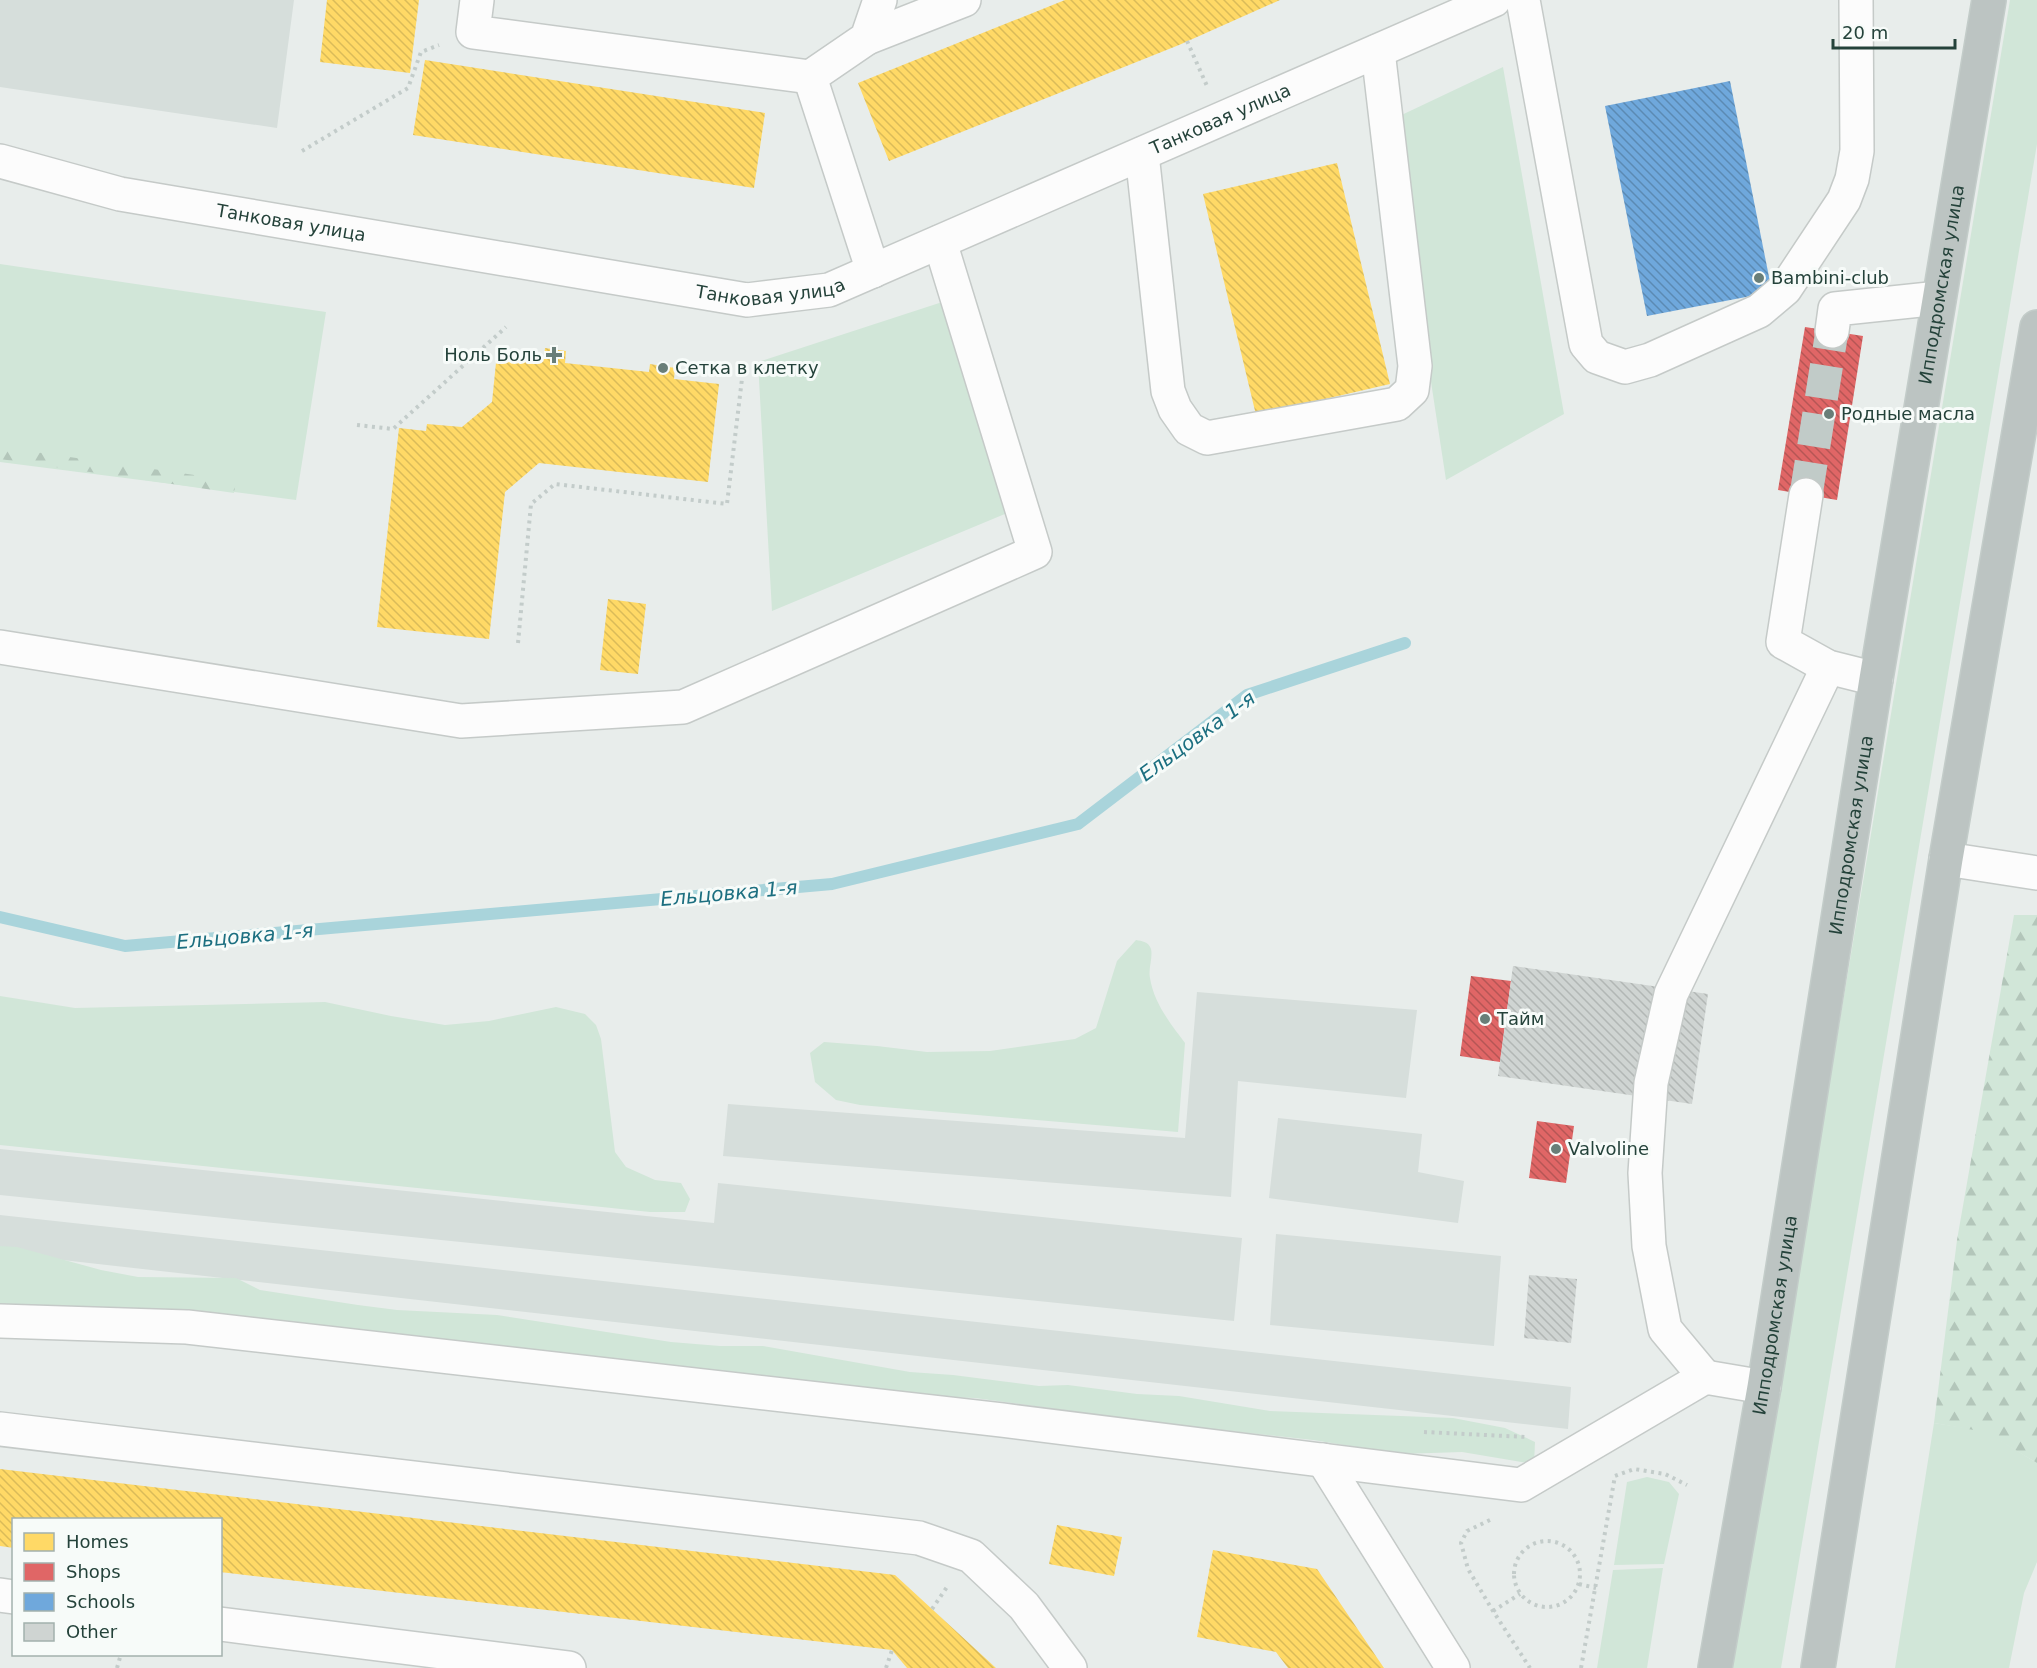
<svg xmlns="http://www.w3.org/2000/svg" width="2037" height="1668" font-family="'DejaVu Sans',sans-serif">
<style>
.built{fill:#d6dedb}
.green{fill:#d1e6d8}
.forest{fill:url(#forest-firs)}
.homes{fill:url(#homes-back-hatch)}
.shops{fill:url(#shops-back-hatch)}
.schools{fill:url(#schools-back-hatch)}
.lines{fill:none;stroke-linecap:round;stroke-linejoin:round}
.stream{stroke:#a9d4db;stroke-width:12}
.building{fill:url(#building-back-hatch)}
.minor-tunnel{stroke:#c1cbc8;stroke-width:33;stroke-dasharray:33 16;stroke-linecap:butt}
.minor-casing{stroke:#c5cac8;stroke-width:36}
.highway-casing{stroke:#c3ccc9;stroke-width:36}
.path{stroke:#c3ccca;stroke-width:4;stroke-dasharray:3 4.5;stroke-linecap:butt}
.minor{stroke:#fcfcfc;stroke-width:33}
.highway{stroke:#bcc4c2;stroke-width:33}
.poi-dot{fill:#697e78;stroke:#f7fbf9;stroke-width:2}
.labels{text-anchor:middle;stroke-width:6;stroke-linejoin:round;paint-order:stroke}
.street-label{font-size:18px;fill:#24423a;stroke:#f7fbf9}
.poi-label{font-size:18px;fill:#24423a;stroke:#f7fbf9;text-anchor:start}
.water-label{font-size:20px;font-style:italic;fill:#1c6f80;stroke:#f7fbf9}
</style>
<defs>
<pattern id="forest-firs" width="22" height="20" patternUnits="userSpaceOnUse" patternTransform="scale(1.5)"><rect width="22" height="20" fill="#d1e6d8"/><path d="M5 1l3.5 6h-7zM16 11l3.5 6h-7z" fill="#b3c6ba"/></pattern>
<pattern id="homes-back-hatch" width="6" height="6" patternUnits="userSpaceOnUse" patternTransform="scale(1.5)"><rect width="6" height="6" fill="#ffd966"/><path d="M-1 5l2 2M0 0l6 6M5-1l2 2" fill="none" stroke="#dabb59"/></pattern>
<pattern id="shops-back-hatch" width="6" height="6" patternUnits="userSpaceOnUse" patternTransform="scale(1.5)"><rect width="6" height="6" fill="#e06666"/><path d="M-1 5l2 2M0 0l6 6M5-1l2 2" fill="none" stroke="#b55655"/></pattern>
<pattern id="schools-back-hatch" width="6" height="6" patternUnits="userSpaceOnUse" patternTransform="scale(1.5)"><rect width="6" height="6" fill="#6fa8dc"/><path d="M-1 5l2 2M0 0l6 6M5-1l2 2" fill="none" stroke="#5b8ab3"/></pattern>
<pattern id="building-back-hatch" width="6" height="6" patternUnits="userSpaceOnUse" patternTransform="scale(1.5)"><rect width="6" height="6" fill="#cfd4d2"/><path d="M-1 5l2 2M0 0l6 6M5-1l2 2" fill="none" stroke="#b2b7b5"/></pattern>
</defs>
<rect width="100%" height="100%" fill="#e8edeb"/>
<path class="built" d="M0,0H294L277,128L0,87Z
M1197,992L1417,1010L1406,1098L1238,1081L1231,1197L723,1156L728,1104L1185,1138Z
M1278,1118L1422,1134L1418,1172L1464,1181L1458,1223L1269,1198Z
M0,1149L714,1223L718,1183L1242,1238L1234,1321L0,1195Z
M0,1215L1571,1387L1568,1429L0,1253Z
M1276,1234L1501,1256L1494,1346L1270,1325Z"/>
<path class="green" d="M2010,0H2037V144L1781,1668H1732Z
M1503,67L1564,414L1446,480L1391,120Z
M0,264L326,312L296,500L0,462Z
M973,292L1036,501L772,611L758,362Z
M1136,940C1142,941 1149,942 1151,949C1153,958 1148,969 1150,978C1154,1003 1170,1023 1185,1043L1178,1132L860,1105L836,1100L815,1082L810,1053L824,1042L877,1046L927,1052L990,1051L1075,1039L1096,1028L1117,961Z
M0,996L75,1008L325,1002L391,1016L445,1025L489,1021L556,1007L585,1014L596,1025L601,1039L615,1152L626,1167L655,1180L681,1183L690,1199L685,1212H650L0,1145Z
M0,1246L17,1247L101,1270L138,1277L236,1278L260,1290L358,1305L397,1310L497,1315L671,1342L720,1346H763L910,1372L953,1375L1039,1386L1068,1385L1137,1394L1179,1396L1270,1411L1453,1418L1505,1428L1535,1442L1534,1464L1462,1452L1400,1454L1313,1440L1174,1425L975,1398L939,1397L0,1307Z
M1934,1423L1985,1431L2037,1463V1562L2024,1593L2009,1668H1895Z
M1647,1477L1669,1482L1679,1494L1664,1564L1614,1565L1627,1482Z
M1663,1568L1647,1668H1597L1613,1570Z"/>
<path class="forest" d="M0,447L236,481L234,493L0,459Z
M2014,915H2037V1463L1985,1432L1934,1423L1957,1240Z"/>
<path class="homes" d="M327,0H419L410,73L320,62Z
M1065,0H1280L1179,45L889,161L858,83Z
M425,60L765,113L754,188L413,135Z
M1337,163L1390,384L1256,415L1203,194Z
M545,348L566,351L565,363L649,372L650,364L675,368L674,379L719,384L708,482L539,463L505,492L489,639L377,627L399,428L426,431L427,424L462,427L492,402L497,353L544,358Z
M608,599L646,604L638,674L600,670Z
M0,1469L895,1575L996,1668H907L892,1650L220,1572V1520H14V1548L0,1546Z
M1057,1525L1122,1537L1114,1576L1049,1564Z
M1213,1550L1317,1569L1384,1668H1288L1276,1652L1197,1637Z"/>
<path class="shops" d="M1805,327L1863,336L1837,500L1778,490Z
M1471,976L1511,981L1500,1062L1460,1056Z
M1537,1121L1574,1126L1566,1183L1529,1178Z"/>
<path class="schools" d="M1730,81L1772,292L1647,316L1605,106Z"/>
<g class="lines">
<path class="stream" d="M0,917L125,946L832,884L1078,824L1247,695L1405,643"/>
</g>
<path class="building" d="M1513,966L1708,994L1692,1104L1498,1076Z
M1529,1275L1577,1279L1571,1343L1524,1338Z"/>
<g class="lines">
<path class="minor-tunnel" d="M1806,495L1832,331"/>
<g class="minor-casing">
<g id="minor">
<path d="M477,0L473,32L810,77"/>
<path d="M1523,0L1586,344L1597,357L1625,367L1650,360L1759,311L1785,289L1844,200L1852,179L1857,151L1856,0"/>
<path d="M867,38L964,0"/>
<path d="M1142,154L1168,391L1175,409L1189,429L1207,438L1397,404L1412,390L1415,366L1378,51"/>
<path id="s1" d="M0,161L120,194L747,300L829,290L1494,0"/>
<path d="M873,271L810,77L867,38L880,0"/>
<path d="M1832,331L1835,309L1939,298"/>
<path d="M1806,495L1783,642L1828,667L1876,679"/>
<path d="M0,647L461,721L683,707L1035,552L940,242"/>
<path d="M1946,859L2037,873"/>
<path d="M0,1321L187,1327L1002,1420L1521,1485L1705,1377L1764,1387"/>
<path d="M1705,1377L1665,1329L1649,1246L1645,1173L1651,1083L1671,994L1828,667"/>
<path d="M0,1429L919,1538L971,1556L1024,1606L1070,1668"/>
<path d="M1323,1460L1453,1668"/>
<path d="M0,1595L14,1597"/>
<path d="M220,1624L569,1668"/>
</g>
</g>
<g class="highway-casing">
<g id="highway">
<path id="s2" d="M1715,1668L1764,1387L1876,679L1989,0"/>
<path d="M1818,1668L1946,859L2037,327"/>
</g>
</g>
<path class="path" d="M1187,41L1207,86
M302,151L408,88L421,52L439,45
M357,425L393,429L506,327
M518,643L531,504L555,484L727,504L744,362
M1424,1432L1527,1437
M1490,1520L1467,1531L1461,1543L1468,1569L1493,1611L1530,1668
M1514 1574a33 33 0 1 1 66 0a33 33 0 1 1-66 0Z
M1579,1584L1596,1588
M932,1609L947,1587
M1493,1611L1520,1594
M117,1668L121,1654
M886,1668L892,1650
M1581,1668L1615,1476L1634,1469L1665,1474L1687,1485"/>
<use href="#minor" class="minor"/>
<use href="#highway" class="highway"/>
</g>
<g class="poi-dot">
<circle cx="1759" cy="278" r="6"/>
<path d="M551 346h6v6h6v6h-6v6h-6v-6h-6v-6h6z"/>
<circle cx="663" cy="368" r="6"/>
<circle cx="1829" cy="414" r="6"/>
<circle cx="1485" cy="1019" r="6"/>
<circle cx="1556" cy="1149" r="6"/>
</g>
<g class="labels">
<g class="street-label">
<text dy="6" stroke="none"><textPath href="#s1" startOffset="1270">Танковая улица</textPath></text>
<text dy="6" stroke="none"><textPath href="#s1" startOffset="298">Танковая улица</textPath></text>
<text dy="6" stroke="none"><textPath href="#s2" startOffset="1402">Ипподромская улица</textPath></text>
<text dy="6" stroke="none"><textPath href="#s1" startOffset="784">Танковая улица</textPath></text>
<text dy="6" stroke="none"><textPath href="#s2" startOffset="844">Ипподромская улица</textPath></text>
<text dy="6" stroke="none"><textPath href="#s2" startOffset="358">Ипподромская улица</textPath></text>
</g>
<g class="poi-label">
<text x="1771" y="284">Bambini-club</text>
<text x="542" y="361" text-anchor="end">Ноль Боль</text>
<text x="675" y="374">Сетка в клетку</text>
<text x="1841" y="420">Родные масла</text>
<text x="1497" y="1025">Тайм</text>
<text x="1568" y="1155">Valvoline</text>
</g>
<g class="water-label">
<text transform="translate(1197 736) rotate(-36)" y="7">Ельцовка 1-я</text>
<text transform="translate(729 893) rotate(-5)" y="7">Ельцовка 1-я</text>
<text transform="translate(245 936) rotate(-5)" y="7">Ельцовка 1-я</text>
</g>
</g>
<rect x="12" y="1518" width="210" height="138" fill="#f7fbf9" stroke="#a3b1ad" stroke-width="1.5"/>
<rect x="24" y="1533" width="30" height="18" fill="#ffd966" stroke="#a3b1ad" stroke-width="1.5"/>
<text x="66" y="1548" font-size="18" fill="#24423a">Homes</text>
<rect x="24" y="1563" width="30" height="18" fill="#e06666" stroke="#a3b1ad" stroke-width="1.5"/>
<text x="66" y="1578" font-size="18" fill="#24423a">Shops</text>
<rect x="24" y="1593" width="30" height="18" fill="#6fa8dc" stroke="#a3b1ad" stroke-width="1.5"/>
<text x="66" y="1608" font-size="18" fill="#24423a">Schools</text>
<rect x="24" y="1623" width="30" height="18" fill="#cfd4d2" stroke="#a3b1ad" stroke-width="1.5"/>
<text x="66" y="1638" font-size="18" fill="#24423a">Other</text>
<path d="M1833 39v9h122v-9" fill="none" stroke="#24423a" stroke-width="3"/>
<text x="1842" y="39" font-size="18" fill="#24423a" stroke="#f7fbf9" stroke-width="4.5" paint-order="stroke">20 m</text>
</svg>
